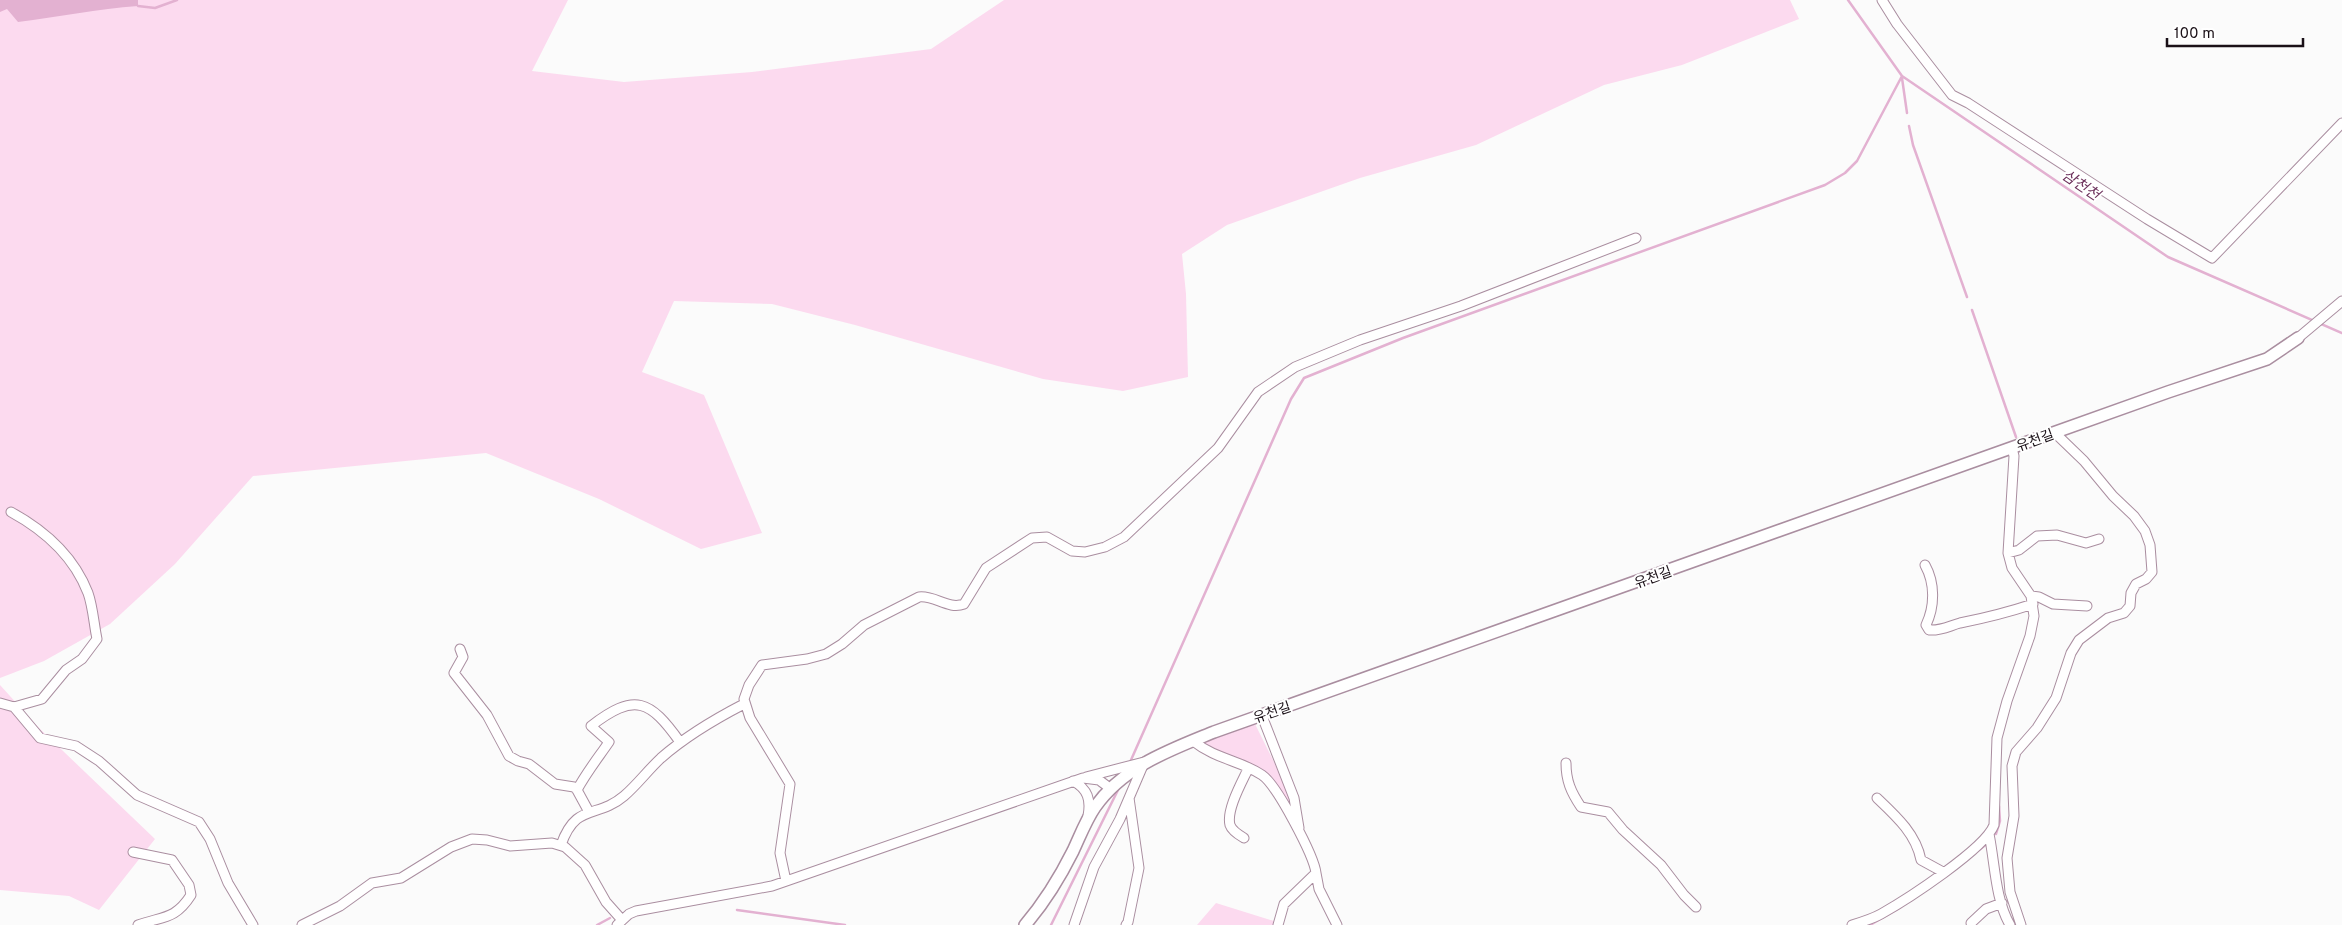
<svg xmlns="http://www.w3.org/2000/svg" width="2342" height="925" font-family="Overpass,'Noto Sans KR',sans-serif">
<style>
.green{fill:#fcdaef}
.water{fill:#e3b1d1}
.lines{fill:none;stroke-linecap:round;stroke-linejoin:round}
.stream{stroke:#e3b1d1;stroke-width:2.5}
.street-casing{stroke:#aa8ea0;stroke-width:11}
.secondary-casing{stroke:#aa8ea0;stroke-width:14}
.street{stroke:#fff;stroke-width:9}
.secondary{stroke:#fff;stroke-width:11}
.labels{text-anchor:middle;stroke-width:4;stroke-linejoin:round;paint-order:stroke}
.street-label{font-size:14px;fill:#1a1017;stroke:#fff}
.water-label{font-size:15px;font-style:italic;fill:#6c305b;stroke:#fff}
</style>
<rect width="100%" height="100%" fill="#fbfbfb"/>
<path class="green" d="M0,0H568L532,71L624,82L752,72L931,49L1004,0H1790L1799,19L1682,65L1604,85L1476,145L1360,178L1227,225L1182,254L1186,294L1188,377L1123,391L1043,379L855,325L772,304L674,301L642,372L704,395L762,533L701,549L599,499L486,453L253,476L175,564L110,624L44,661L0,678Z
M0,685L39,728L155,839L99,910L69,896L0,890Z
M1255,724L1275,764L1291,803L1289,806L1271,778L1213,751L1201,742Z
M1216,903L1274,921V925H1197Z"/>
<path class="water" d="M0,0H138V6C98,9 58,17 18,22L7,9L0,12Z"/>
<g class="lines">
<path class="stream" d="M1848,0L1902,76L2168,257L2342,333
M138,6L155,8L177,0
M1902,78L1907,113
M1909,126L1913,145L1967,297
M1972,310L2016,437
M1131,760L1291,399L1304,378L1403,338L1825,185L1845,173L1857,161L1902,76
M1996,834L2000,821L1999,806
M1979,850L1988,843
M737,910L845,925
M597,925L610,918
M1051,925L1119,788
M1870,925L1901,907"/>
<g class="street-casing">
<path id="street" d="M1882,0L1897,24L1952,95L1968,103L2147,219L2212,258L2342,123
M2298,338L2342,301
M11,512C44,530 74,557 88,593C93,607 94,625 97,639L82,659L66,670L42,699L14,707
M2008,553L2019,550L2037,536L2057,535L2086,543L2099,539
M1925,565C1935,583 1935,606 1926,625L1929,630C1941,631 1949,626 1960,623C1985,618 2009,612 2033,604
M2031,596L2039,597L2053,604L2087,606
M460,649L463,657L454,673L487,715L509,756L518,761L529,764L555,784L574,787L577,790L589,812
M0,703L14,707L40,738L76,746L99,761L137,795L199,822L210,839L228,883L253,925
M1262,716L1294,798L1299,828
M1193,741C1217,760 1240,760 1262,775C1277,785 1314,856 1316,873L1284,904L1278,925
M1566,763C1566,781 1571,792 1581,807L1608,812L1623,830L1661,865L1684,895L1696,907
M1086,777L1144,762
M1073,781C1088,789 1091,800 1088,816
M577,790C586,773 598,758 609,742L591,726C635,692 650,700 680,742
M1877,798C1896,816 1916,834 1921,860L1943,872
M1989,834C1995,863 1995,899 2010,925
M1244,838C1239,835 1232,831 1230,825C1226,810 1242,782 1248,769
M561,845C576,802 597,819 624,796C637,785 648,770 661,758C686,736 715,719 744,704
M133,852L172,860L189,885L191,895C175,920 163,916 138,925
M1316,873L1319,889L1337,925
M786,881L780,853L790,784L750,718L744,699L749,685L762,665L807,659L826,654L842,644L864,625L919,597C935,595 948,610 964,604L986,568L1032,538L1047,537L1072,551L1085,552L1105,547L1124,537L1218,448L1258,392L1295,367L1360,340L1461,306L1636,238
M1971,923L1986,909L2002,903
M302,925L340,906L372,883L401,878L451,847L472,839L487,840L510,846L552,843L565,847L585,865L606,902L622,920
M617,925L629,914L636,911L772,886L1083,778L1099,780L1111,789
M1074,925L1094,867L1120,819L1144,763
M1126,925L1128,922L1139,868L1129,798
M1852,925C1862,922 1872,919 1881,914C1906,900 1985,849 1994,825L1997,738L2007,701L2030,636L2034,616L2031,596L2012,568L2008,553L2014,456L2012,448
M2021,925L2010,892L2007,858L2014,816L2012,766L2016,752L2037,728L2056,698L2071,653L2079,640L2108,618L2124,613L2130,606L2131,593L2136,584L2146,579L2152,572L2150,545L2145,531L2134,516L2113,496L2084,461L2055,433"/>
</g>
<g class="secondary-casing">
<path id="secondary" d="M1025,925C1044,903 1060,877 1073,851C1080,836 1086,820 1095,807C1124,766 1170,750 1214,732L2168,392L2267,359L2298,338"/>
</g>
<use href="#street" class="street"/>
<use href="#secondary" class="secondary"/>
</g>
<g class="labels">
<g class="street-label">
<text transform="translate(2035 440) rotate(-20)" y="5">유천길</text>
<text transform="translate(1653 577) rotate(-20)" y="5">유천길</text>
<text transform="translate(1272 712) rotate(-19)" y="5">유천길</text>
</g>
<g class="water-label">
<text transform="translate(2081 185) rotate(34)" y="5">삼천천</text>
</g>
</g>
<path d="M2167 38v8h136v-8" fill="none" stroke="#1a1017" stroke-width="2.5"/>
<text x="2174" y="38" font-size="15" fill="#1a1017" stroke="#ffffff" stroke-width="4" paint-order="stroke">100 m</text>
</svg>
